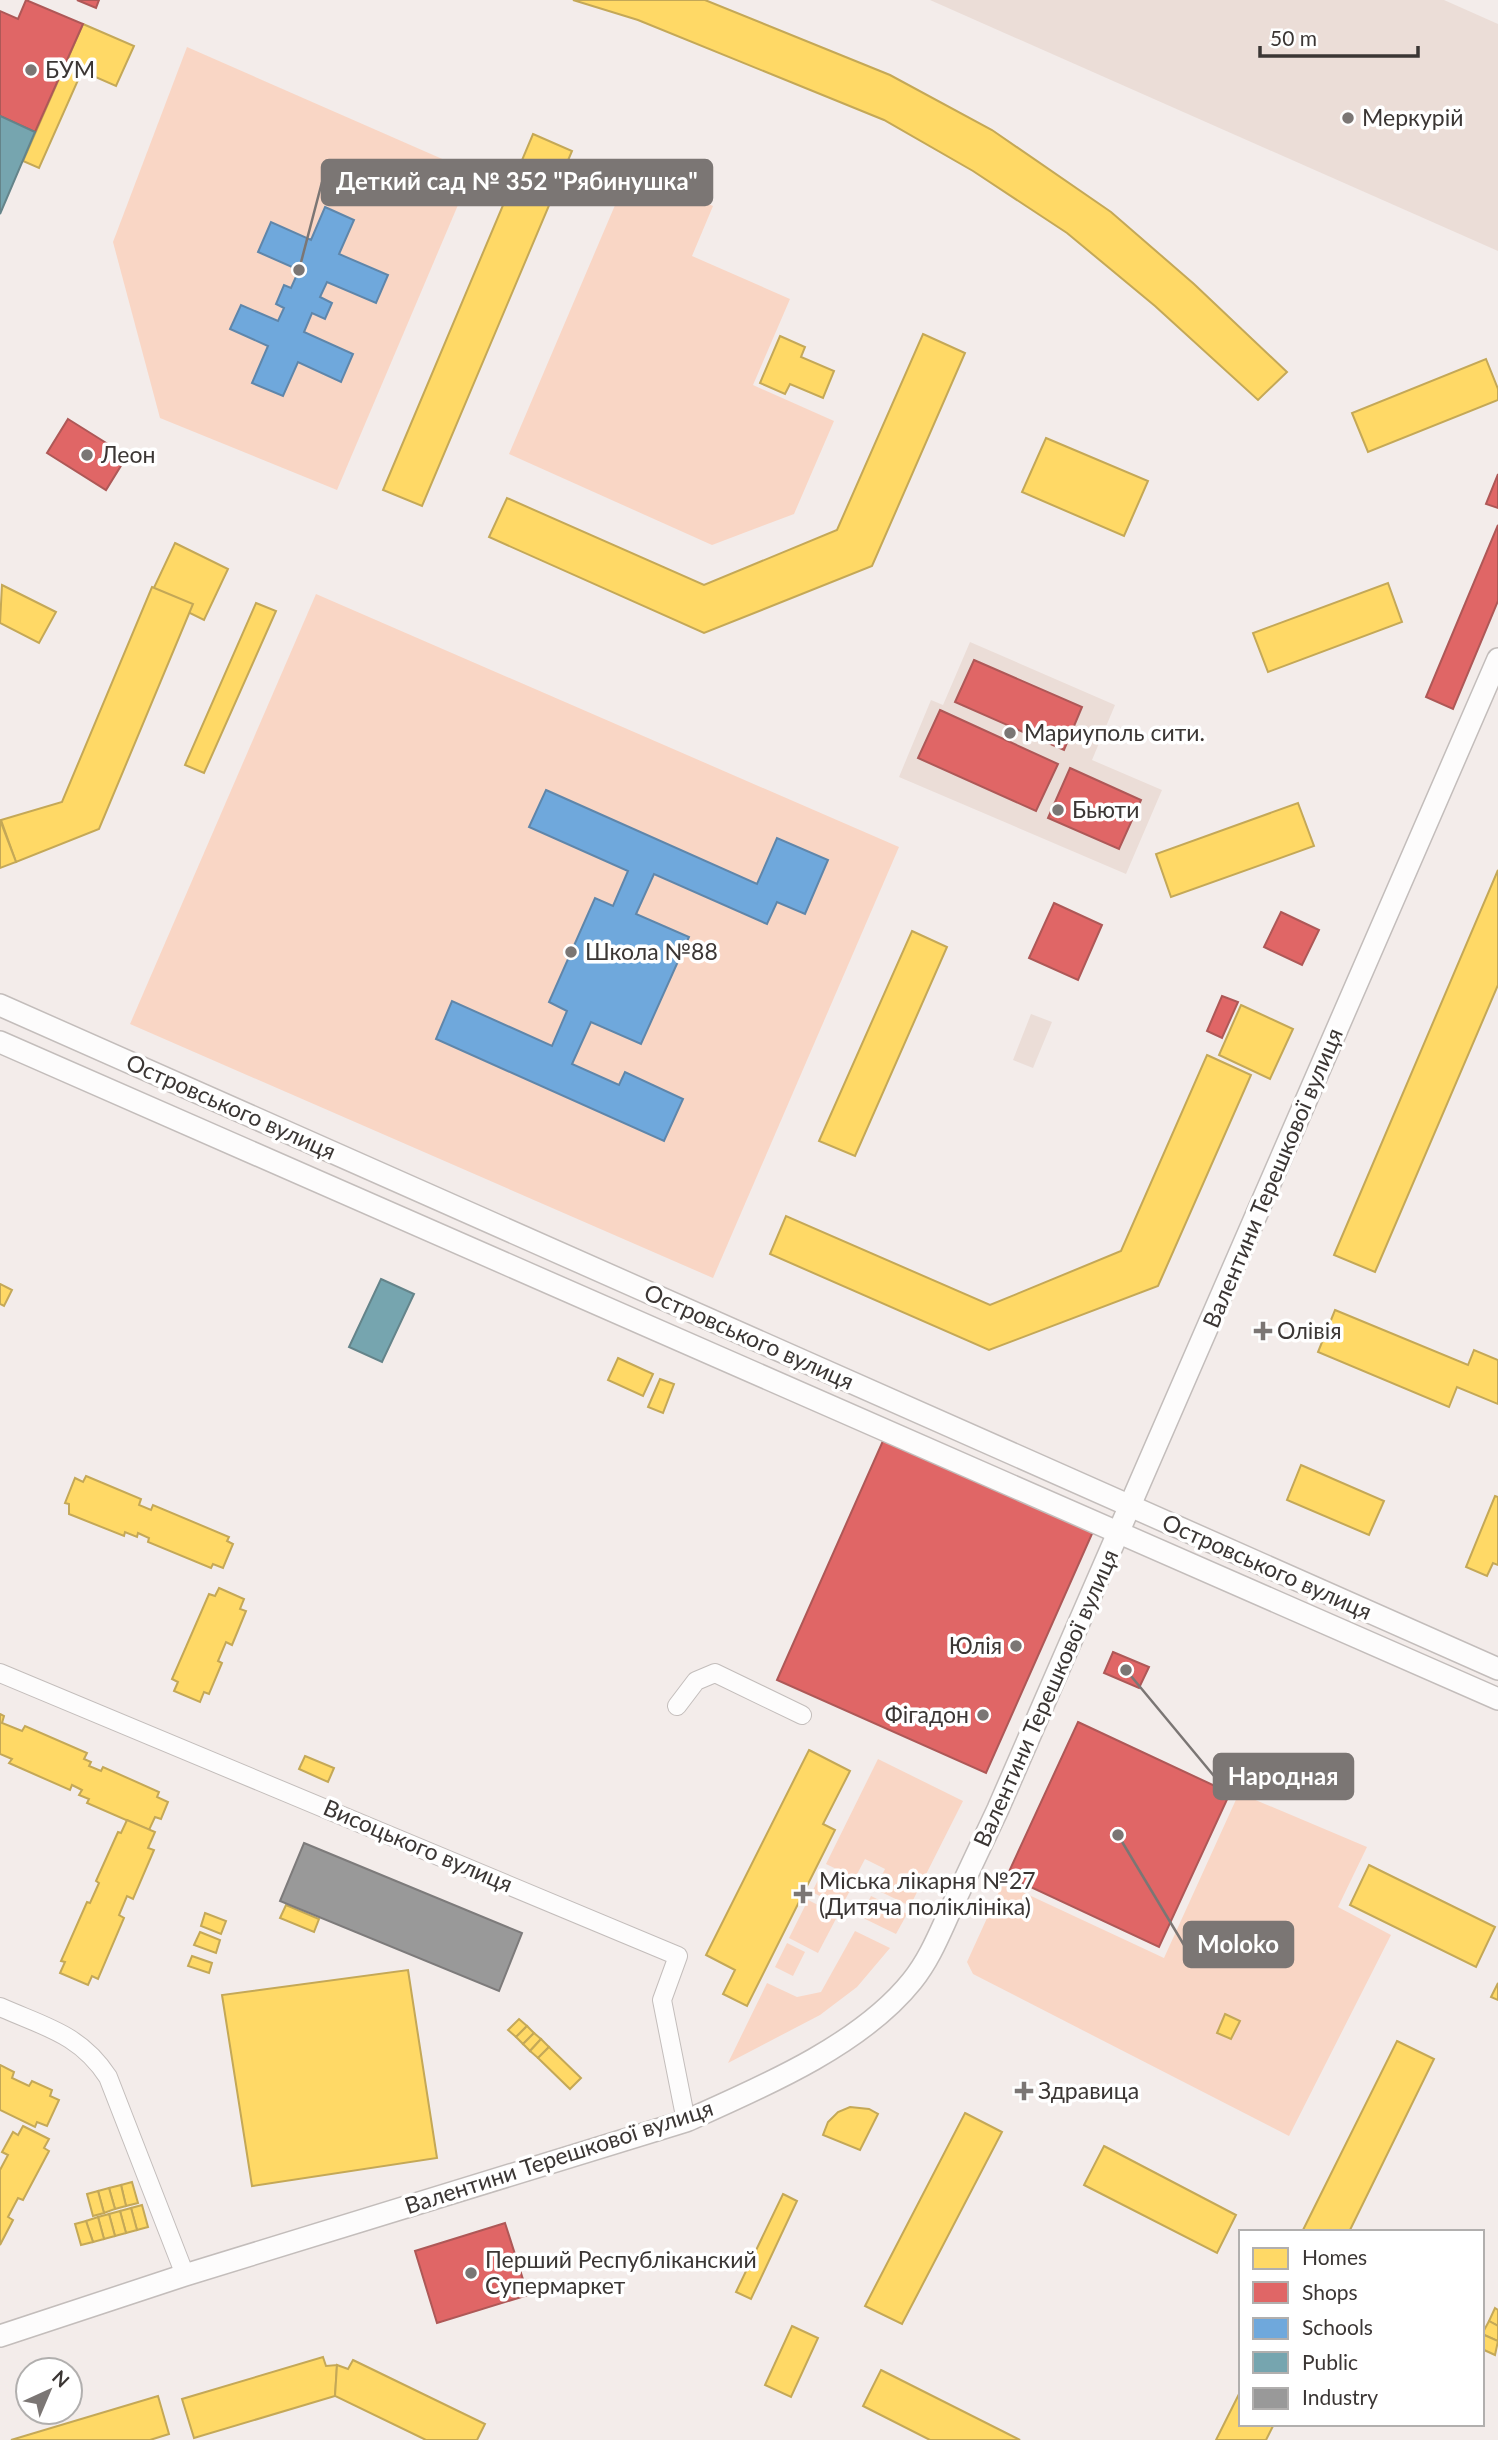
<svg xmlns="http://www.w3.org/2000/svg" width="1498" height="2440" viewBox="0 0 1498 2440" font-family="Lato,sans-serif">
  <rect width="100%" height="100%" fill="#f3ecea"/>
  <!-- built -->
  <g fill="#ebddd7">
    <path d="M930 0H1444L1498 24V251Z"/>
    <path d="M970 642 1115 705 1092 760 1162 790 1126 874 899 777 931 700 943 705Z"/>
    <path d="M1031 1014 1052 1022 1033 1068 1013 1060Z"/>
  </g>
  <!-- green -->
  <g fill="#f9d6c5">
    <path d="M187 47 472 172 337 490 160 418 113 242Z"/>
    <path d="M630 170 713 206 692 256 790 299 753 385 834 421 794 514 712 545 509 454Z"/>
    <path d="M316 594 899 847 713 1278 130 1024Z"/>
    <path d="M878 1759 963 1801 910 1906 875 1889 885 1869 865 1859 855 1878 826 1864Z"/>
    <path d="M1239 1793 1367 1847 1338 1907 1391 1935 1289 2136 973 1974 967 1962 1003 1883 1164 1958Z"/>
    <path d="M822 1872 852 1887 841 1907 812 1892Z"/>
    <path d="M871 1896 907 1914 896 1934 861 1917Z"/>
    <path d="M808 1900 838 1915 818 1953 789 1938Z"/>
    <path d="M855 1931 890 1948 857 1987 820 2015 728 2063 767 1983 797 1997 821 1992Z"/>
    <path d="M787 1943 805 1952 793 1976 775 1967Z"/>
  </g>
  <!-- homes -->
  <g fill="#ffd966" stroke="#c4a857" stroke-width="2">
    <path d="M573 0H705L890 75 992 130 1111 212 1194 284 1287 372 1258 400 1155 306 1067 233 973 171 884 120 638 20Z"/>
    <path d="M83 24 134 46 116 86 82 71 39 168 23 161Z"/>
    <path d="M533 134 572 151 422 506 383 490Z"/>
    <path d="M923 334 965 353 872 566 704 633 489 537 507 498 704 585 837 530Z"/>
    <path d="M780 336 805 347 801 357 834 371 823 398 790 384 785 394 760 383Z"/>
    <path d="M1486 359 1498 389V400L1368 452 1352 413Z"/>
    <path d="M1046 438 1148 481 1124 536 1022 492Z"/>
    <path d="M175 543 228 569 204 620 151 594Z"/>
    <path d="M1388 583 1402 622 1268 672 1253 633Z"/>
    <path d="M2 585 56 612 39 643 0 623Z"/>
    <path d="M152 587 193 604 99 829 16 862 1 820 62 802Z"/>
    <path d="M256 603 276 611 204 773 185 765Z"/>
    <path d="M1298 803 1314 846 1171 897 1156 854Z"/>
    <path d="M0 820 16 862 0 868Z"/>
    <path d="M1498 870V985L1375 1272 1334 1255Z"/>
    <path d="M912 931 947 947 855 1156 819 1141Z"/>
    <path d="M1241 1005 1293 1029 1270 1079 1219 1055Z"/>
    <path d="M1207 1055 1251 1075 1158 1286 989 1350 770 1254 786 1216 990 1305 1121 1251Z"/>
    <path d="M0 1284 12 1290 4 1306 0 1304Z"/>
    <path d="M1335 1310 1468 1365 1474 1350 1498 1360V1404L1457 1387 1449 1407 1318 1352Z"/>
    <path d="M618 1358 653 1374 643 1396 608 1380Z"/>
    <path d="M660 1379 674 1384 663 1413 648 1407Z"/>
    <path d="M1301 1465 1384 1501 1369 1535 1287 1500Z"/>
    <path d="M86 1476 141 1499 139 1505 151 1510 153 1505 229 1537 227 1541 233 1544 223 1568 213 1564 211 1568 148 1542 149 1538 138 1533 137 1537 125 1532 124 1536 69 1514V1504L65 1503 75 1478 83 1482Z"/>
    <path d="M1495 1496 1498 1497V1565L1493 1563 1487 1576 1466 1567Z"/>
    <path d="M219 1588 244 1599 240 1609 246 1611 232 1645 226 1642 218 1661 222 1663 209 1694 204 1692 200 1702 174 1691 178 1682 172 1679 209 1594 215 1596Z"/>
    <path d="M0 1714 4 1716 2 1723 22 1731 25 1726 87 1753 84 1759 91 1762 89 1766 101 1771 103 1767 159 1792 157 1797 168 1802 161 1819 155 1817 149 1830 87 1803 89 1799 79 1795 82 1790 72 1785 70 1790 9 1763 12 1759 0 1754Z"/>
    <path d="M809 1750 850 1771 823 1824 835 1830 747 2006 723 1994 735 1970 706 1955Z"/>
    <path d="M305 1756 334 1768 328 1782 299 1769Z"/>
    <path d="M127 1820 155 1832 148 1848 154 1850 133 1899 127 1896 119 1915 124 1918 98 1979 92 1976 88 1985 60 1973 65 1962 61 1961 87 1902 90 1903 99 1883 96 1881 118 1832 121 1833Z"/>
    <path d="M1369 1865 1495 1927 1476 1967 1350 1905Z"/>
    <path d="M286 1905 319 1919 314 1932 280 1918Z"/>
    <path d="M205 1913 226 1921 221 1934 201 1926Z"/>
    <path d="M200 1932 220 1940 216 1953 194 1945Z"/>
    <path d="M192 1956 212 1963 209 1973 188 1966Z"/>
    <path d="M408 1970 437 2158 252 2186 222 1995Z"/>
    <path d="M1498 1983V2000L1491 1997Z"/>
    <path d="M1225 2014 1240 2021 1231 2039 1217 2033Z"/>
    <path d="M519 2019 527 2026 516 2037 508 2030Z"/>
    <path d="M527 2026 534 2033 523 2044 516 2037Z"/>
    <path d="M534 2033 541 2039 530 2051 523 2044Z"/>
    <path d="M541 2039 549 2047 538 2058 530 2051Z"/>
    <path d="M1397 2041 1434 2059 1349 2232H1302Z"/>
    <path d="M549 2047 581 2078 570 2089 538 2058Z"/>
    <path d="M0 2065 14 2072 12 2078 29 2086 32 2081 52 2090 50 2096 59 2100 47 2126 37 2122 35 2127 0 2110Z"/>
    <path d="M850 2107 869 2109 878 2114 860 2150 823 2135 828 2122 838 2112Z"/>
    <path d="M965 2113 1002 2132 902 2324 865 2306Z"/>
    <path d="M23 2126 49 2139 44 2148 49 2151 23 2200 18 2198 8 2217 13 2220 0 2245V2170L8 2155 2 2152 13 2132 18 2135Z"/>
    <path d="M1104 2146 1236 2215 1217 2253 1084 2185Z"/>
    <path d="M132 2182 138 2203 126 2206 121 2185Z"/>
    <path d="M121 2185 126 2206 115 2209 109 2188Z"/>
    <path d="M109 2188 115 2209 104 2213 98 2191Z"/>
    <path d="M98 2191 104 2213 93 2216 87 2194Z"/>
    <path d="M783 2194 797 2201 751 2299 736 2292Z"/>
    <path d="M142 2205 148 2227 137 2230 131 2208Z"/>
    <path d="M131 2208 137 2230 126 2233 120 2211Z"/>
    <path d="M120 2211 126 2233 115 2236 109 2214Z"/>
    <path d="M109 2214 115 2236 104 2239 98 2217Z"/>
    <path d="M98 2217 104 2239 93 2242 86 2221Z"/>
    <path d="M86 2221 93 2242 81 2245 75 2224Z"/>
    <path d="M1495 2308 1498 2310V2326L1489 2321Z"/>
    <path d="M1489 2321 1498 2326V2341L1482 2334Z"/>
    <path d="M792 2326 818 2338 791 2397 765 2385Z"/>
    <path d="M1482 2334 1498 2341 1495 2355 1482 2349Z"/>
    <path d="M323 2357 326 2366 337 2365 335 2396 194 2438 182 2399Z"/>
    <path d="M353 2360 485 2424 477 2440H426L335 2396 337 2365 348 2369Z"/>
    <path d="M881 2370 1020 2440H930L863 2406Z"/>
    <path d="M1241 2390V2424H1274L1266 2440H1216Z"/>
    <path d="M158 2396 169 2434 150 2440H11Z"/>
  </g>
  <!-- shops -->
  <g fill="#e06666" stroke="#ae5857" stroke-width="2">
    <path d="M26 0 83 24 35 132 0 116V11L18 19Z"/>
    <path d="M77 0H99L96 8Z"/>
    <path d="M68 419 127 456 106 490 47 453Z"/>
    <path d="M1498 474V508L1486 504Z"/>
    <path d="M1498 525V601L1453 709 1426 697Z"/>
    <path d="M974 660 1082 707 1064 750 955 702Z"/>
    <path d="M940 710 1058 764 1036 811 918 758Z"/>
    <path d="M1070 768 1141 800 1119 849 1048 818Z"/>
    <path d="M1054 903 1102 925 1078 980 1029 958Z"/>
    <path d="M1281 912 1319 930 1302 965 1264 947Z"/>
    <path d="M1222 996 1238 1002 1222 1038 1207 1031Z"/>
    <path d="M886 1434 1095 1527 986 1773 777 1680Z"/>
    <path d="M1113 1652 1149 1667 1139 1688 1104 1673Z"/>
    <path d="M1078 1722 1230 1793 1159 1947 1007 1876Z"/>
    <path d="M505 2223 528 2295 437 2323 415 2251Z"/>
  </g>
  <!-- schools -->
  <g fill="#6fa8dc" stroke="#5f86aa" stroke-width="2">
    <path d="M325 207 354 220 339 254 388 275 376 303 327 282 320 297 332 303 325 319 312 313 304 332 353 354 341 382 298 362 283 396 252 383 268 346 230 329 241 305 278 321 284 308 276 304 284 285 291 288 299 270 258 252 271 222 311 240Z"/>
    <path d="M546 790 757 884 777 838 828 860 805 914 777 902 767 924 654 874 636 914 689 937 641 1044 591 1022 572 1064 619 1085 625 1072 683 1099 664 1141 436 1039 452 1001 552 1046 567 1011 549 1002 595 898 613 906 628 871 529 827Z"/>
  </g>
  <!-- public -->
  <g fill="#76a5af" stroke="#64848a" stroke-width="2">
    <path d="M0 116 35 132 0 214Z"/>
    <path d="M381 1279 414 1294 382 1362 349 1347Z"/>
  </g>
  <!-- industry -->
  <path fill="#999" stroke="#7d7b7b" stroke-width="2" d="M304 1843 522 1933 499 1991 280 1901Z"/>
  <g fill="none" stroke-linecap="round" stroke-linejoin="round">
    <defs>
      <g id="minor">
        <path d="M0 1673 678 1956 662 2000 686 2121"/>
        <path d="M677 1706 696 1681 715 1673 802 1715"/>
        <path d="M0 2007C45 2027 80 2034 108 2077L185 2275"/>
      </g>
      <g id="tertiary">
        <path d="M0 1005 1498 1669"/>
        <path d="M0 1042 1498 1699"/>
        <path d="M0 2336 185 2275 686 2121C760 2088 860 2046 912 1981 929 1960 939 1935 950 1911 966 1877 982 1843 998 1809L1498 659"/>
      </g>
    </defs>
    <!-- minor casing -->
    <use href="#minor" stroke="#c3bdbb" stroke-width="20"/>
    <!-- tertiary casing -->
    <use href="#tertiary" stroke="#c3bdbb" stroke-width="24"/>
    <!-- minor -->
    <use href="#minor" stroke="#fdfcfc" stroke-width="18"/>
    <!-- tertiary -->
    <use href="#tertiary" stroke="#fdfcfc" stroke-width="21"/>
  </g>
  <!-- markers -->
  <g fill="#7b7674" stroke="#fff" stroke-width="2.5">
    <circle cx="31" cy="70" r="7"/>
    <circle cx="1348" cy="118" r="7"/>
    <circle cx="87" cy="455" r="7"/>
    <circle cx="1010" cy="733" r="7"/>
    <circle cx="1058" cy="810" r="7"/>
    <circle cx="571" cy="952" r="7"/>
    <path d="M1259.5 1320.5h7v7h7v7h-7v7h-7v-7h-7v-7h7z"/>
    <circle cx="1016" cy="1646" r="7"/>
    <circle cx="983" cy="1715" r="7"/>
    <path d="M799.5 1883.5h7v7h7v7h-7v7h-7v-7h-7v-7h7z"/>
    <path d="M1020.5 2080.5h7v7h7v7h-7v7h-7v-7h-7v-7h7z"/>
    <circle cx="471" cy="2273" r="7"/>
  </g>
  <g text-anchor="middle" stroke-width="7" stroke-linejoin="round" paint-order="stroke">
    <!-- poi labels -->
    <g font-size="23" fill="#3b3634" stroke="#fff" text-anchor="start">
      <text x="45" y="78">БУМ</text>
      <text x="1362" y="126">Меркурій</text>
      <text x="101" y="463">Леон</text>
      <text x="1024" y="741">Мариуполь сити.</text>
      <text x="1072" y="818">Бьюти</text>
      <text x="585" y="960">Школа №88</text>
      <text x="1277" y="1339">Олівія</text>
      <text x="1002" y="1654" text-anchor="end">Юлія</text>
      <text x="969" y="1723" text-anchor="end">Фігадон</text>
      <text x="819" y="1889">Міська лікарня №27<tspan x="819" dy="26">(Дитяча поліклініка)</tspan></text>
      <text x="1038" y="2099">Здравица</text>
      <text x="485" y="2268">Перший Республiканский<tspan x="485" dy="26">Супермаркет</tspan></text>
    </g>
    <!-- street labels -->
    <g font-size="23" fill="#3b3634" stroke="#fff">
      <text transform="translate(231 1107) rotate(24)" y="8">Островського вулиця</text>
      <text transform="translate(1273 1178) rotate(-67)" y="8">Валентини Терешкової вулиця</text>
      <text transform="translate(749 1337) rotate(24)" y="8">Островського вулиця</text>
      <text transform="translate(1267 1567) rotate(24)" y="8">Островського вулиця</text>
      <text transform="translate(1046 1698) rotate(-66)" y="8">Валентини Терешкової вулиця</text>
      <text transform="translate(418 1846) rotate(23)" y="8">Висоцького вулиця</text>
      <text transform="translate(559 2157) rotate(-18)" y="8">Валентини Терешкової вулиця</text>
    </g>
  </g>
  <!-- callouts -->
  <path fill="none" stroke="#7b7674" stroke-width="2.5" d="M299 270L322 182M1126 1670L1214 1776M1118 1835L1184 1945"/>
  <g fill="#7b7674" stroke="#fff" stroke-width="2.5">
    <circle cx="299" cy="270" r="7"/>
    <circle cx="1126" cy="1670" r="7"/>
    <circle cx="1118" cy="1835" r="7"/>
  </g>
  <g fill="#7b7674" stroke="#7b7674" stroke-width="2.5">
    <rect x="322" y="160" width="390" height="45" rx="7"/>
    <rect x="1214" y="1754" width="139" height="45" rx="7"/>
    <rect x="1184" y="1922" width="109" height="45" rx="7"/>
  </g>
  <g font-size="24" text-anchor="middle" font-weight="bold" fill="#fff">
    <text x="517" y="190">Деткий сад № 352 "Рябинушка"</text>
    <text x="1283" y="1785">Народная</text>
    <text x="1238" y="1953">Moloko</text>
  </g>
  <!-- legend -->
  <rect x="1239" y="2230" width="245" height="196" fill="#ffffff" stroke="#b1afae" stroke-width="2"/>
  <rect x="1253" y="2248" width="35" height="21" fill="#ffd966" stroke="#b1afae" stroke-width="2"/>
  <text x="1302" y="2265" font-size="21" fill="#3b3634">Homes</text>
  <rect x="1253" y="2282" width="35" height="21" fill="#e06666" stroke="#b1afae" stroke-width="2"/>
  <text x="1302" y="2300" font-size="21" fill="#3b3634">Shops</text>
  <rect x="1253" y="2318" width="35" height="21" fill="#6fa8dc" stroke="#b1afae" stroke-width="2"/>
  <text x="1302" y="2335" font-size="21" fill="#3b3634">Schools</text>
  <rect x="1253" y="2352" width="35" height="21" fill="#76a5af" stroke="#b1afae" stroke-width="2"/>
  <text x="1302" y="2370" font-size="21" fill="#3b3634">Public</text>
  <rect x="1253" y="2388" width="35" height="21" fill="#999999" stroke="#b1afae" stroke-width="2"/>
  <text x="1302" y="2405" font-size="21" fill="#3b3634">Industry</text>
  <!-- north arrow -->
  <g transform="translate(49 2391) rotate(44)"><circle r="33" fill="#ffffff" stroke="#b1afae" stroke-width="2"/>
  <path d="M0-5L12 26L0 18L-12 26Z" fill="#7b7674"/>
  <text y="-10" font-size="19" font-weight="bold" text-anchor="middle" fill="#3b3634">N</text>
  </g>
  <!-- scale -->
  <path d="M1260 46v10h158v-10" fill="none" stroke="#3b3634" stroke-width="3.5"/>
  <text x="1270" y="46" font-size="21" fill="#3b3634" stroke="#ffffff" stroke-width="5" paint-order="stroke">50 m</text>
</svg>
